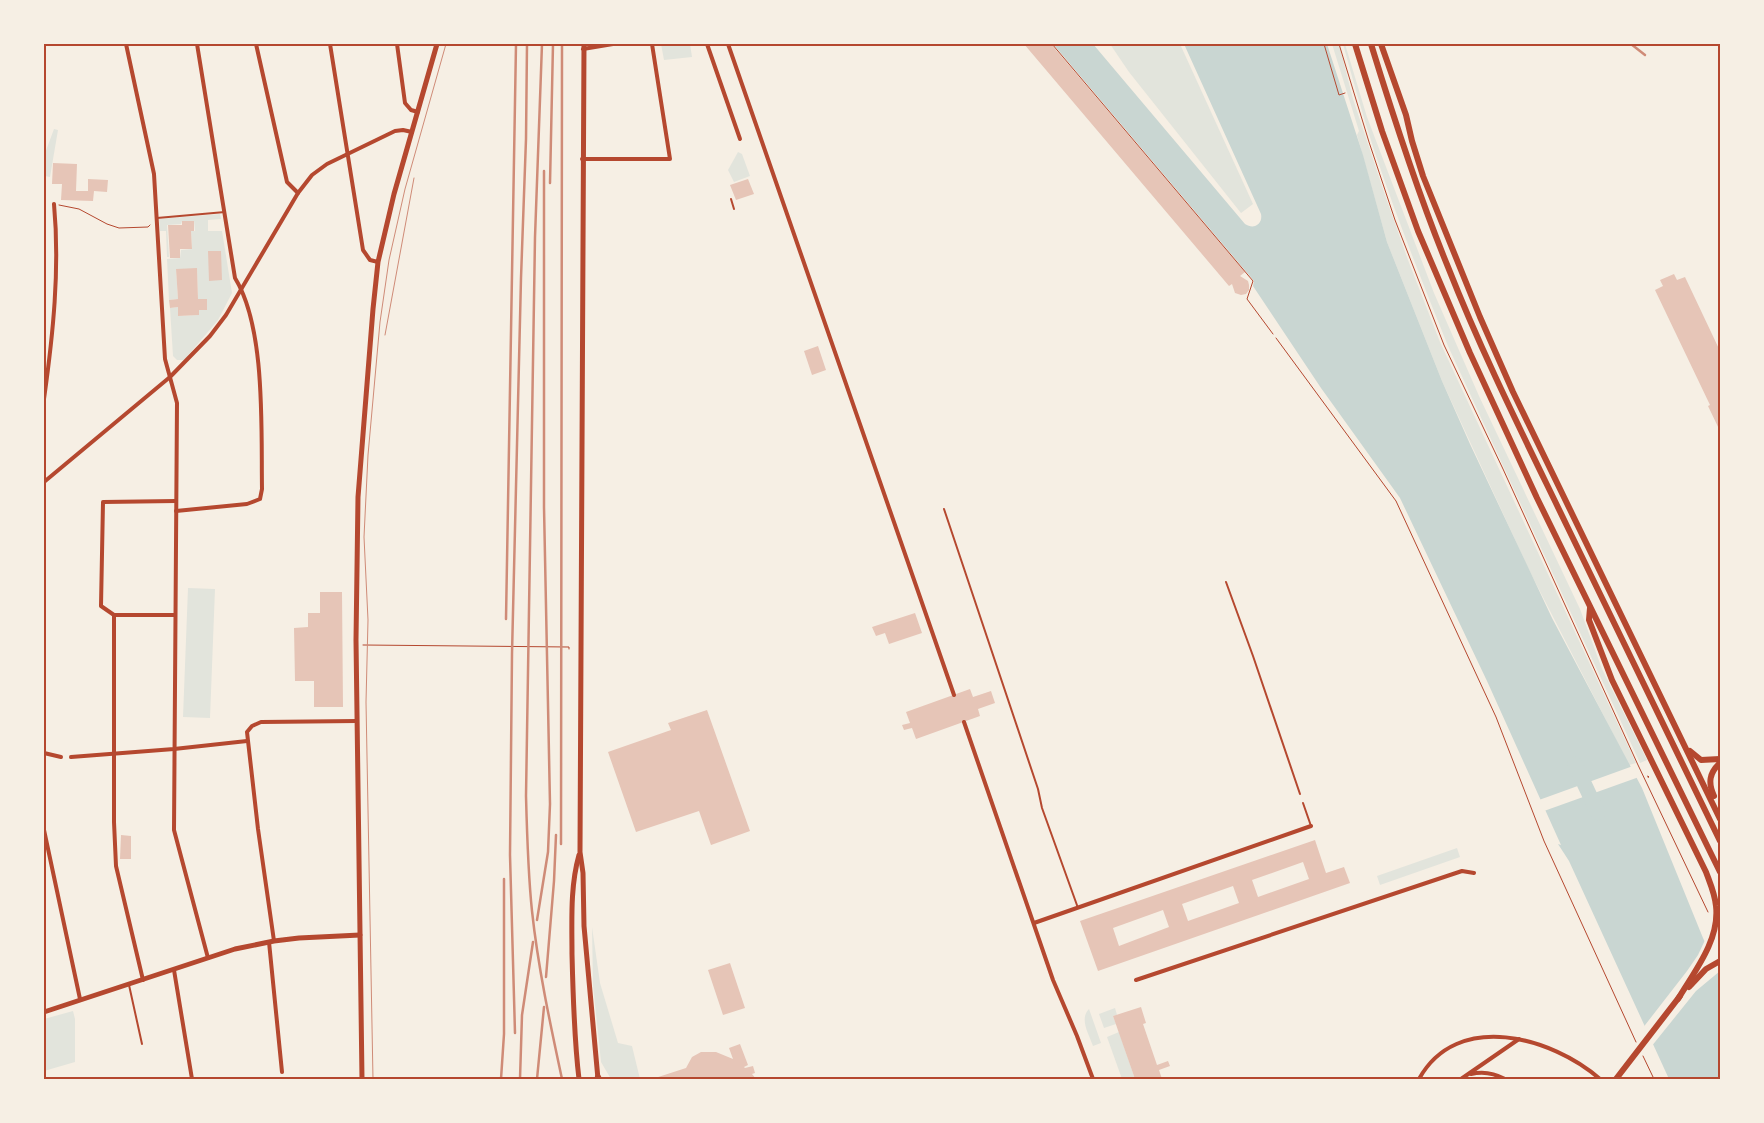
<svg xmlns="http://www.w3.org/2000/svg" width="1764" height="1123" viewBox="0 0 1764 1123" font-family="'Sofia Sans Condensed',sans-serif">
  <rect width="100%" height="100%" fill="#f6efe4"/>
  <!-- green -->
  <g fill="#e2e4dc">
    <path d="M661 44H690L692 57 664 60Z"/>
    <path d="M1110 44H1180L1253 204 1241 213 1129 72Z"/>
    <path d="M1332 44H1339L1353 99 1385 195 1408 260 1440 342 1636 763 1629 765 1529 570 1442 381 1387 242 1357 135 1359 131Z"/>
    <path d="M1343 44H1345L1367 117 1434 293 1479 396 1580 609 1602 669 1647 760 1640 763 1448 346C1422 282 1397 218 1375 153 1363 117 1353 80 1343 44Z"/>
    <path d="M54 129 58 130 50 177 45 176 44 178V156Z"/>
    <path d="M738 152 742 154 750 176 734 182 728 170Z"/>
    <path d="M220 214 221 219 208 220V231H222L232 293 218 320 184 360H177L173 356 170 308 178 307V316L199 315V310L207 309V299H198L197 269H176L178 299 169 300 167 259 180 258 181 250 192 249 191 231H195L194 221H182L181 224 167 225 169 257H167L166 231H160L159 219Z"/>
    <path d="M188 588 215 589 210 718 183 717Z"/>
    <path d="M1457 848 1460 857 1380 885 1377 876Z"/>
    <path d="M592 927 600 983 618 1043 632 1046 640 1079H611L601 1062 593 985Z"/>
    <path d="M1115 1008 1117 1015 1113 1016 1116 1024 1104 1028 1099 1014Z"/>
    <path d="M1089 1009 1101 1043 1093 1046C1089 1034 1079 1019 1089 1009Z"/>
    <path d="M73 1011 75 1019V1062L44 1071V1019Z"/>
    <path d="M1119 1032 1135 1079H1122L1107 1037Z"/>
  </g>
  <!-- water -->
  <path fill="#c9d6d2" d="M1053 44H1093L1245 224C1254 230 1263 224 1261 214L1184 44H1327L1363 155 1387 242 1442 381 1470 444 1552 618 1642 788 1703 938 1720 975V1079H1669L1569 861 1558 844 1561 845 1487 681 1400 498 1321 388 1253 286 1254 281Z"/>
  <!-- pier -->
  <g fill="#f6efe4">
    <path d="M1633 766 1639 777 1544 811 1539 800Z"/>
    <path d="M1706 938 1720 971 1696 991 1651 1047 1642 1029 1687 971 1698 955Z"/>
  </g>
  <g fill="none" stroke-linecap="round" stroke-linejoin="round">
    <!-- river -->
    <path stroke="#c9d6d2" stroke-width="15" d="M1575 764 1598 813"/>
  </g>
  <!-- building -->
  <g fill="#e6c5b7" fill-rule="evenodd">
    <path d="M1024 44H1051L1245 272 1240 276 1248 281 1249 285V290L1246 294 1241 295 1235 293 1232 284 1229 286Z"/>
    <path d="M53 163 77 164 76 191H88V179L108 180 107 192 94 191 93 201 61 200 62 184H52Z"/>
    <path d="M748 179 754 194 736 200 730 185Z"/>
    <path d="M182 221H194V231H191L192 249H180V258H170L168 225H182Z"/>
    <path d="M208 251H221L222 280 209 281Z"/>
    <path d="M197 268 198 299H207V310H199V315L178 316V307L170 308 169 300 178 299 176 269Z"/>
    <path d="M1674 274 1677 280 1685 277 1720 351V431L1708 406 1710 405 1655 290 1663 286 1660 280Z"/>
    <path d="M818 346 826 370 812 375 804 351Z"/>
    <path d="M320 592H342L343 707H314V681H295L294 628 308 627V613H320Z"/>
    <path d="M915 613 922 633 889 644 885 633 876 636 872 627Z"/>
    <path d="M970 689 973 697 991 691 995 703 978 709 980 716 916 739 912 728 904 730 902 725 910 723 906 712Z"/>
    <path d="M707 710 750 831 711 845 699 811 636 832 608 752 671 730 668 723Z"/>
    <path d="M121 835 131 836V859H120Z"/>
    <path d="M1315 840 1326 873 1344 867 1350 883 1098 971 1080 921ZM1303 862 1309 879 1258 897 1252 880ZM1233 886 1239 903 1188 921 1182 904ZM1163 910 1169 927 1119 946 1113 928Z"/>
    <path d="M730 963 745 1008 723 1015 708 970Z"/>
    <path d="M1141 1007 1146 1023 1143 1024 1157 1065 1168 1061 1170 1066 1159 1070 1162 1079H1135L1113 1016Z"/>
    <path d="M740 1044 748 1065 744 1067 745 1068 753 1066 755 1073 752 1074 756 1079H652L686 1068 692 1057 701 1052H716L733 1059 729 1048Z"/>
  </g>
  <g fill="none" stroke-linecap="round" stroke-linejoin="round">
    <!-- path -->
    <g stroke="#b5482f" stroke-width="1">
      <path d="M1052 44 1253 281 1247 299 1273 334"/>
      <path d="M1324 44 1339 95 1345 93"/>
      <path d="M1339 44 1369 142 1395 220 1444 345 1503 469 1638 765 1708 912"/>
      <path d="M59 205 79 209 107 224 119 228 148 227 150 225"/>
      <path d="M1276 338 1396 501 1496 717 1544 841 1636 1042"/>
      <path d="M363 645 569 647V649"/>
      <path d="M1648 777H1649L1648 776V777H1649L1648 776"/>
      <path d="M1643 1056 1654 1079"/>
    </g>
    <!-- service -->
    <g stroke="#b5482f" stroke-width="2">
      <path d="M731 199 734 209"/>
      <path d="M157 218 225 212"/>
      <path d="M944 509 1038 789 1042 808 1078 908"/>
      <path d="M1226 582 1253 656 1300 794"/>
      <path d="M1303 803 1311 826"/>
      <path d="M129 985 142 1044"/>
    </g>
    <!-- minor -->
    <g stroke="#b5482f" stroke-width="4">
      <path d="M126 44 154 174 165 359 177 403 174 830 208 958"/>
      <path d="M256 44 287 182 298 193"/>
      <path d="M330 44 363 250 370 260 378 262"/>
      <path d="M397 44 405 103 411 110 418 112"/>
      <path d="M707 44 740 139"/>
      <path d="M728 44 954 695"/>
      <path d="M583 49 613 44"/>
      <path d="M582 159H670L652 44"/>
      <path d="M44 399C53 335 60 269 54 204"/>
      <path d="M44 482 170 377 210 336 226 315 298 193 312 175 327 164 395 131 403 130 412 132"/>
      <path d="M176 511 247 504 260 499 262 489C261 430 266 328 235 278L197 44"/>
      <path d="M114 615H175"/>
      <path d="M964 722 1053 980 1077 1036 1093 1079"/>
      <path d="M44 753 61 757"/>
      <path d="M71 757 174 749 247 741"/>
      <path d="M44 830 80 999"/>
      <path d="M1034 923 1311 826"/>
      <path d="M274 941 258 829 247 732 252 726 261 722 357 721"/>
      <path d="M269 942 282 1072"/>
      <path d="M174 970 192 1079"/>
      <path d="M143 980 116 866 114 822V615L101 606 103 502 176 501"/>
      <path d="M1136 980 1462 871 1474 873"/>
      <path d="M1471 1074C1483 1071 1494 1073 1505 1079"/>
      <path d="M1419 1079C1457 1010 1552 1037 1600 1079"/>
      <path d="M1461 1079 1519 1039"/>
    </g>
    <!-- secondary -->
    <g stroke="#b5482f" stroke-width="5">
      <path d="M584 44 580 852 583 873 584 926 598 1079"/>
      <path d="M579 855C570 887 572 921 572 954 573 995 574 1038 579 1079"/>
      <path d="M44 1012 235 949 274 941 299 938 360 935"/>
      <path d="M362 1079 356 640 358 497 373 309 378 262 394 194 437 44"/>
    </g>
    <!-- trunk -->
    <g stroke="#b5482f" stroke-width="6">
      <path d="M1355 44 1382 131 1418 231 1470 353 1537 498 1720 872"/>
      <path d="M1371 44C1394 119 1418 194 1448 267 1483 356 1526 441 1567 526 1618 631 1669 736 1720 841"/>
      <path d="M1381 44 1406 115 1412 141 1423 176 1480 317 1513 392 1720 819"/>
      <path d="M1590 608 1589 620 1612 680 1706 872C1710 883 1715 894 1716 906 1720 940 1694 972 1678 999"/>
      <path d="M1690 751 1701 760 1720 759"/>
      <path d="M1714 796C1708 783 1709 773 1720 763"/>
      <path d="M1689 987 1706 969 1720 961"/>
      <path d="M598 1077 599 1079"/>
      <path d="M1616 1079 1680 996"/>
    </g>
    <!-- tram -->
    <g stroke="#cf8b77" stroke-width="1">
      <path d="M385 335 414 178"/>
      <path d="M373 1079 366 702 368 620 364 537 368 455 380 322 389 260 405 189 446 44"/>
    </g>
    <!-- rail -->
    <g stroke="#cf8b77" stroke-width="2.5">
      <path d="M542 44 535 237 526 796C527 835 528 873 532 911 538 967 550 1023 562 1079"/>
      <path d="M1631 44 1645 55"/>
      <path d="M550 183 553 44"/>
      <path d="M506 619 516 44"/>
      <path d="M561 844 562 44"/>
      <path d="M537 920 548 852 550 804 544 507V171"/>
      <path d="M546 977 554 881 556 835"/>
      <path d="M515 1033 510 855 512 654 521 278 526 139 527 44"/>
      <path d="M501 1079 504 1034V879"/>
      <path d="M520 1079 522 1015 533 942"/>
      <path d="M537 1079 544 1007"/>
    </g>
  </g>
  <!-- border -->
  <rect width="1764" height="1123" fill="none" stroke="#f6efe4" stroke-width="90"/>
  <rect x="45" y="45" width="1674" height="1033" fill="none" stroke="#b5482f" stroke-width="2"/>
</svg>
